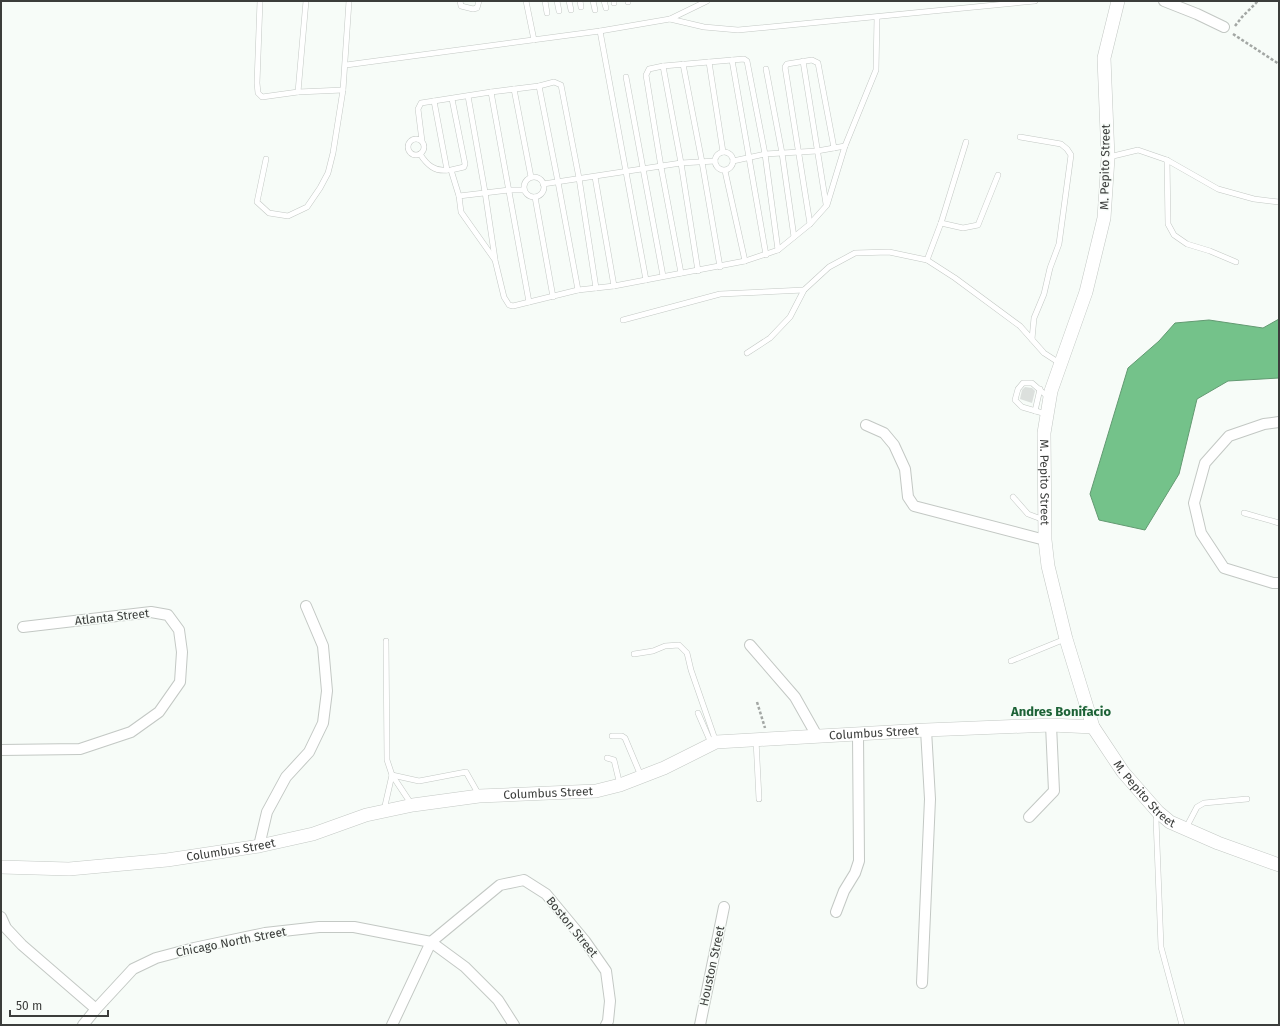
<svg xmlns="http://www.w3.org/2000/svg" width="1280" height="1026" viewBox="0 0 1280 1026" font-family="'Fira Sans',sans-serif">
  <rect width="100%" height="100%" fill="#f7fcf8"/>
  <!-- water -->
  <path fill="#74c28a" stroke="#639a72" d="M1279 319V378L1228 381 1197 399 1179 474 1145 530 1099 520 1090 494 1128 368 1159 341 1175 323 1209 320 1263 328Z"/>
  <!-- building -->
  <path fill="#dce0dd" d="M1025 387 1032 388 1035 391 1032 403 1020 399 1022 390Z"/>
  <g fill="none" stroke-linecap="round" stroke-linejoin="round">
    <defs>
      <g id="service">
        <path d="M260 1 257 83 258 93 262 97 298 92 343 90"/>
        <path d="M460 1 461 6 473 9 477 8 479 1"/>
        <path d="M526 1 534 40"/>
        <path d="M545 1 547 13"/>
        <path d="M557 1 559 11"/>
        <path d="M569 1 571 10"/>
        <path d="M580 1 581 7"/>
        <path d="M593 1 595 10"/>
        <path d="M604 1 606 8"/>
        <path d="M614 1V3"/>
        <path d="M628 1V2"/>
        <path d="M707 1 670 19 704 27 738 30 1035 1"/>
        <path d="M600 31 646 280"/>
        <path d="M732 60 766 255"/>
        <path d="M803 61 826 204"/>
        <path d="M709 62 723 152"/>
        <path d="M683 64 702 162 720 267"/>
        <path d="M346 65 600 31 670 19"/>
        <path d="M663 66 681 163 698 271"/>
        <path d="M766 69 782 153 794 237"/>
        <path d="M626 77 663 276"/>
        <path d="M539 86 558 182 578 290"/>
        <path d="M514 89 531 177"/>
        <path d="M298 92 306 1"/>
        <path d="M491 92 529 302"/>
        <path d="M468 96 485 192 495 259"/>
        <path d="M452 99 465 164 464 167 451 170 459 196 461 212 495 260 504 297 509 305 513 306 578 290 614 286 745 261 778 250 810 224 827 205 845 146 876 70 877 17"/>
        <path d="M434 101 447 170"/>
        <path d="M1020 137 1061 144 1067 149 1071 155 1059 244 1050 268 1044 294 1034 318 1032 339"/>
        <circle cx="416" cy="147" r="8"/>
        <path d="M422 141 418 109 421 103 491 92 539 86 554 82 561 85 579 178 596 288"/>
        <circle cx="724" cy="161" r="9"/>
        <path d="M420 154C427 165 435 172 448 170"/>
        <path d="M1109 157 1138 150 1167 160 1218 189 1254 199 1279 202"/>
        <path d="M266 159 257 202 269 213 288 216 307 207 320 188 328 173 333 153 343 90 349 1"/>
        <path d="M1167 160 1168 224 1174 235 1187 244 1210 251 1236 262"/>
        <path d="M733 161 765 154 817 151 845 146"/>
        <path d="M725 171 745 261"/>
        <circle cx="534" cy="187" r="10"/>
        <path d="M595 177 614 286"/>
        <path d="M543 184 681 163 715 161"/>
        <path d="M459 196 509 190H524"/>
        <path d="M535 197 553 297"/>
        <path d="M941 223 963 228 978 225 998 175"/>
        <path d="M810 224 785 67 787 64 812 60 818 63 834 148"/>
        <path d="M927 260 941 223 966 142"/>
        <path d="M681 273 661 167 646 75 649 69 663 66 732 60 744 59 747 61 765 154 778 250"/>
        <path d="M623 320 720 294 804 290"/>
        <path d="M747 353 770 338 790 317 804 290 829 267 855 253 889 252 927 260 955 278 1020 326 1044 353 1061 364"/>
        <path d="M1035 411 1040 389"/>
        <path d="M1046 414 1022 407 1015 400 1018 389 1023 383H1032L1049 398"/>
        <path d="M1013 497 1028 514 1044 520"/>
        <path d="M1244 513 1279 523"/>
        <path d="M386 641 387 760 392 775 412 805"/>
        <path d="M634 654 653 651 665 646 679 645 687 653 691 670 716 742"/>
        <path d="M1011 661 1065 639"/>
        <path d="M698 713 711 743"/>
        <path d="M612 736H622L625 738 641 776"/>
        <path d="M756 740 759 799"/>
        <path d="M607 758 614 760 620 785"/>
        <path d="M392 775 419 781 466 772 479 795"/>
        <path d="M384 810 392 775"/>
        <path d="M1158 813 1156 819 1161 947 1182 1025"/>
        <path d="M1186 828 1197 807 1204 803 1247 799"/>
      </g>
      <g id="minor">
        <path d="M1164 1 1197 14 1224 27"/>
        <path d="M1279 422 1264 424 1229 436 1205 463 1194 503 1201 533 1224 568 1273 583H1279"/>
        <path d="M866 425 884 433 894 445 905 469 908 497 914 506 1045 540"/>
        <path d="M750 645 795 697 817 736"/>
        <path d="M1 750 80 749 131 732 159 712 180 682 182 652 179 630 168 615 151 612 23 627"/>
        <path d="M1029 817 1054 791 1051 725"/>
        <path d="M259 846 267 812 286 777 309 752 323 723 327 691 323 646 306 606"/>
        <path d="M836 912 844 891 855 873 859 861 858 734"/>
        <path d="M1 917 6 928 22 945 96 1009"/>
        <path d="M922 983 930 799 926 730"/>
        <path d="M83 1025 96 1009 133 969 156 958 194 948 265 933 319 927H354L431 942 465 967 498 1000 514 1025"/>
        <path d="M392 1025 431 942 500 885 524 880 546 894 585 941 606 971 610 1001 608 1021 606 1025"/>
        <path d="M700 1025 724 907"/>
      </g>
      <g id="tertiary">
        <path id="s1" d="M1118 1 1104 58 1108 158 1104 218 1086 292 1051 391 1044 433 1045 540 1048 566 1066 639 1093 727 1123 772 1158 812 1170 822 1218 843 1279 865"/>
        <path id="s2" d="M1 867 69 869 167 860 259 846 313 834 366 815 413 805 479 796 596 791 620 785 664 768 716 742 926 730 1051 725 1093 727"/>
      </g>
    </defs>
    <!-- service casing -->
    <use href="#service" stroke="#c3c8c4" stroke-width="6"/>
    <!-- minor casing -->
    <use href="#minor" stroke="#c3c8c4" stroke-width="12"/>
    <!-- tertiary casing -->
    <use href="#tertiary" stroke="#c3c8c4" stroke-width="14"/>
    <!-- path -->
    <g stroke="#a3a7a4" stroke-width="2.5" stroke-dasharray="3 2" stroke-linecap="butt">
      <path d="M1235 26 1242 17 1258 1"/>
      <path d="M1233 34 1279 64"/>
      <path d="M757 702 765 728"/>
    </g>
    <!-- service -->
    <use href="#service" stroke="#fff" stroke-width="5"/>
    <!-- minor -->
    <use href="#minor" stroke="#fff" stroke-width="10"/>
    <!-- tertiary -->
    <use href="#tertiary" stroke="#fff" stroke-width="13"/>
  </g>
  <g text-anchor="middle" stroke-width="3" stroke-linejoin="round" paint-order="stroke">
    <!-- street labels -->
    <g font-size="12" fill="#3b3d3b" stroke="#f7fcf8">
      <text transform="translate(1105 167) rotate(-89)" y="4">M. Pepito Street</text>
      <text dy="4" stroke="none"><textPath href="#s1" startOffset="492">M. Pepito Street</textPath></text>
      <text transform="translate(112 617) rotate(-6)" y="4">Atlanta Street</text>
      <text dy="4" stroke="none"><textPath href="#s2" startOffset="891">Columbus Street</textPath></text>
      <text dy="4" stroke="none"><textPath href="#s1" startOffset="828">M. Pepito Street</textPath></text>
      <text dy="4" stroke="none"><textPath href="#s2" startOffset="555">Columbus Street</textPath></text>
      <text dy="4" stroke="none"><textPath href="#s2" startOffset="231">Columbus Street</textPath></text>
      <text transform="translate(572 927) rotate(51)" y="4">Boston Street</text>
      <text transform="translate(231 942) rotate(-11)" y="4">Chicago North Street</text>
      <text transform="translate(712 966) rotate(-78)" y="4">Houston Street</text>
    </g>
    <!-- neighbourhood labels -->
    <g font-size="13" font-weight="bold" fill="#1c6236" stroke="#f7fcf8">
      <text x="1061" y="716">Andres Bonifacio</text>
    </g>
  </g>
  <!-- border -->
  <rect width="1280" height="1026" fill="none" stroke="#3b3d3b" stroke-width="4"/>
  <!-- scale -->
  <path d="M10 1010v6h98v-6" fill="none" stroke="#3b3d3b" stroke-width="2"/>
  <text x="16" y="1010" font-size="12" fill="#3b3d3b" stroke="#f7fcf8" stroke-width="3" paint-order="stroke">50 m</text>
</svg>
